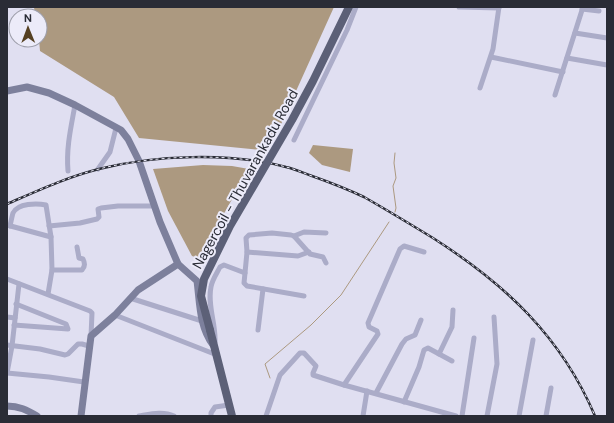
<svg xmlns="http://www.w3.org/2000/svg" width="614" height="423" viewBox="0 0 614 423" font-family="'DM Sans',sans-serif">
  <rect width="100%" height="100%" fill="#e0dff1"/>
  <!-- water -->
  <g fill="#ac9980">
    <path d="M34 7H334L278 131 262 150 139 138 114 97 40 51 39 40H40V16H35Z"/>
    <path d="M313 145 353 149 350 172 322 165 309 153Z"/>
    <path d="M203 165 232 166 249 169 199 258 192 256 168 211 153 169Z"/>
  </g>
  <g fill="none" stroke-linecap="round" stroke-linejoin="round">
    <!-- stream -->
    <g stroke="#ac9980" stroke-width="1">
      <path d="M395 212 396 208 393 186 396 178 394 163 395 153"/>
      <path d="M270 378 265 364 311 325 341 295 389 222"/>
    </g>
    <!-- street -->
    <g stroke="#abacc8" stroke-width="5">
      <path d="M459 7 499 8"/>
      <path d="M582 9 599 11"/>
      <path d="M575 33 607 38"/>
      <path d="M491 57 563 72"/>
      <path d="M567 58 607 65"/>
      <path d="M480 88 493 49 499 7"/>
      <path d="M555 95 583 7"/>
      <path d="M294 140 347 30 356 7"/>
      <path d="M98 169 110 152 116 128"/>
      <path d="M68 171C66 148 71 127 75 105"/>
      <path d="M7 225 51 237"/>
      <path d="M10 226C11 222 12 216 13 213 18 203 37 203 46 205L51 237 52 270 48 294"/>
      <path d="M49 226 80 223 97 219 99 217 98 209 101 208 118 206H154"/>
      <path d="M294 236 304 232 326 233"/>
      <path d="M247 252 246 238 249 235 272 233 291 235 294 236 310 254 323 257 326 263"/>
      <path d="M52 270H82C85 267 85 263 83 259L79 258 77 247"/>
      <path d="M245 273 244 283 247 286 304 296"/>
      <path d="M7 279 90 311 92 313 91 336"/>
      <path d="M130 298 202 321"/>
      <path d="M115 315 217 355"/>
      <path d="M7 317 15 318"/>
      <path d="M14 325 68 329 66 324 16 304"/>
      <path d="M258 330 263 289"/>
      <path d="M215 342C216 323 207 305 211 287 212 280 217 273 220 267L224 265 245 273 247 252 298 256 309 252"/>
      <path d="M7 345 40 349 65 355 68 354 78 344H82L89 346"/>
      <path d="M439 354 452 327 453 310"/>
      <path d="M7 373 12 346 19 284"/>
      <path d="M7 373 49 377 84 382"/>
      <path d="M344 385 378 334 377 331 369 327 368 323 400 249 404 246 424 252"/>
      <path d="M376 393 402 344 406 339 415 335 421 320"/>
      <path d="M404 402 419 367 424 350 428 348 452 361"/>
      <path d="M139 416C151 414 163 411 174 416"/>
      <path d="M211 416V413L215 407 229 405"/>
      <path d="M266 416 280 375 300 353H304L316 366 313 373V375L344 385 456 416"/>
      <path d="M363 416 367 391"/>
      <path d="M462 416 474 338"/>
      <path d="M487 416 497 364 494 317"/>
      <path d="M519 416 533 340"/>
      <path d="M546 416 551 388"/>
    </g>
    <!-- secondary -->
    <g stroke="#7d809c" stroke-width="7">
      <path d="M7 91 27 87 49 93 75 105 121 130 128 139 139 161 160 222 178 264 197 281C200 303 199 326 213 345"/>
      <path d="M7 406C19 406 27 410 37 416"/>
      <path d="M81 416 91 336 115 315 138 290 178 264"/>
    </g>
    <!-- primary -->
    <path stroke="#5c6077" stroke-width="8" d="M210 330 232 416"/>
    <defs>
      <path id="rail" d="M7 204C37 191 67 177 99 169 154 155 230 152 286 167 295 169 303 173 312 176 329 182 347 189 364 197 387 210 410 224 433 238 505 284 561 336 595 416"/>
    </defs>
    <!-- rail casing -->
    <use href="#rail" stroke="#2a2c36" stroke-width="2.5"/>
    <!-- rail -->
    <use href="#rail" stroke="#ecebf9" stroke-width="1" stroke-dasharray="3" stroke-linecap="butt"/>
    <!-- primary-bridge -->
    <path stroke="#5c6077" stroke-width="8" d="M210 330 201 296 204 279 230 226 292 120 313 81 349 7"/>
  </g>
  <g text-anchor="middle" stroke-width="4" stroke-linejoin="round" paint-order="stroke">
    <!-- street labels -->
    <g font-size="14" fill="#2a2c36" stroke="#ecebf9">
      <text transform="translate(245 179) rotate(-61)" y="5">Nagercoil - Thuvarankadu Road</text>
    </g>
  </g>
  <!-- border -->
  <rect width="614" height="423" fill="none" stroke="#2a2c36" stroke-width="16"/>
  <!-- north arrow -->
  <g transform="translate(28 28) rotate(359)"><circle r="19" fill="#ecebf9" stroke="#9e9fab"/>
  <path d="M0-3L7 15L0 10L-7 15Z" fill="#554022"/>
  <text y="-6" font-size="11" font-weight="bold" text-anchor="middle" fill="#2a2c36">N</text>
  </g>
</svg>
